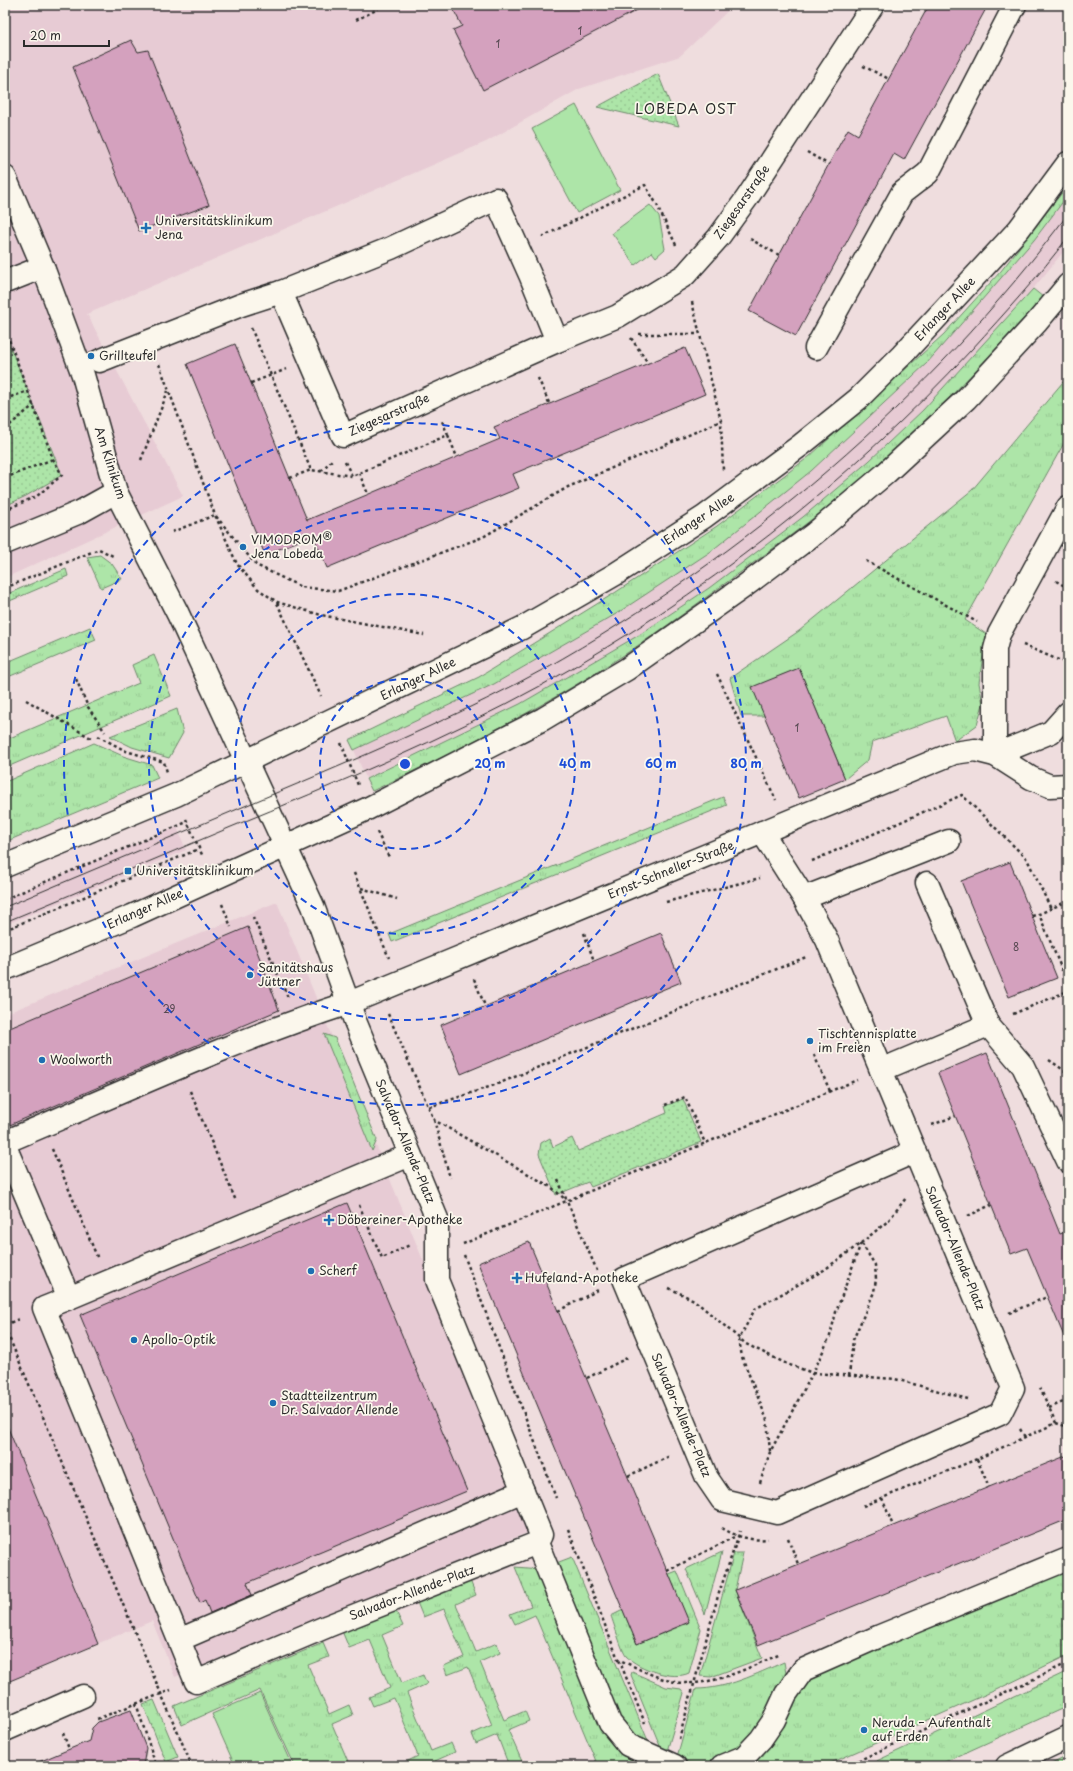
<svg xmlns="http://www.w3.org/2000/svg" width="1073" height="1771" viewBox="0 0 1073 1771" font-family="'Playpen Sans',sans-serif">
  <defs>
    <pattern id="grass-tufts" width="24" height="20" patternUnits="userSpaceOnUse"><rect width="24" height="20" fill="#ade5a8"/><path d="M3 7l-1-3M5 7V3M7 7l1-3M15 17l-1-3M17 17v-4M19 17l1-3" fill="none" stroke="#95c591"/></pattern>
    <pattern id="park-dots" width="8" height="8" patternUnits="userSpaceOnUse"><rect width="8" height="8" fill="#ade5a8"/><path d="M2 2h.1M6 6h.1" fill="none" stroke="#95c591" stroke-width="1.8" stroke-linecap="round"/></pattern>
  </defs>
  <rect width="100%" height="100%" fill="#efddde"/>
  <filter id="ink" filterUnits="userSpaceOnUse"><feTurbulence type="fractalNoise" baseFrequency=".025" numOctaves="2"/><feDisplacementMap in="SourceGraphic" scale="8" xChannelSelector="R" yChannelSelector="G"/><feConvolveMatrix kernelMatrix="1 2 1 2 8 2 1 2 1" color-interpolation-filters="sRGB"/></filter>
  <g filter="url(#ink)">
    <!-- built -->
    <g fill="#e7cbd4">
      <path d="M5 5H734L680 56 579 89 486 142 87 314 183 496 5 578Z"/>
      <path d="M1068 195V246L1033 289 923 410 869 461 803 517 709 588 639 635 520 704 366 778 354 750 494 684 616 614 710 552 811 471 927 363 1034 240Z"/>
      <path d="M177 827 186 850 5 925V899Z"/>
      <path d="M277 902 533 1530 175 1677 152 1621 5 1682V1014Z"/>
    </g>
    <!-- grass -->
    <g fill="url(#grass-tufts)" stroke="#6c886a">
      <path d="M1068 185V195L1034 240 927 363 811 471 710 552 616 614 494 684 354 750 349 740 479 677 613 594 717 526 810 456 944 334 1001 271Z"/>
      <path d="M1033 289 1043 297C995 350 946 404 893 452 847 494 796 532 745 569 705 598 665 628 624 655 544 707 459 750 372 791L366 779 520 704 639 635 709 588 803 517 869 461 923 410Z"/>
      <path d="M1068 376V436L965 620 986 634 979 683 983 704 977 725 955 741 946 716 872 742 868 760 845 779 799 668 765 716H741L730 678 799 631 972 490Z"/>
      <path d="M100 555 112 564 122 579 101 588 87 557Z"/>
      <path d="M66 569 68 576 5 603V595Z"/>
      <path d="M90 627 96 640 8 677 5 671V663Z"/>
      <path d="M154 655 171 696 5 768V740L139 683 132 665Z"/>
      <path d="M177 709 183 733 169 758 132 747 110 736Z"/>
      <path d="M94 743 123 756 152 765 158 778 5 842V782Z"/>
      <path d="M723 797 727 805 392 942 389 934Z"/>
      <path d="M324 1034 335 1038 377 1140 372 1151Z"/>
      <path d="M722 1552 705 1614 686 1569Z"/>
      <path d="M734 1553H743L735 1590 762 1658 711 1677 700 1676Z"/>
      <path d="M572 1557 651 1748 622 1733 551 1565Z"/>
      <path d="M1062 1564 1068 1565V1655L998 1689 824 1766H745L806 1681Z"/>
      <path d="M515 1567 540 1569 601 1727 615 1748 633 1760 659 1766H598L535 1615 515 1624 510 1614 531 1606Z"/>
      <path d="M677 1571 701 1629 689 1673C673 1681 639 1669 626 1656 622 1651 614 1624 611 1616L623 1610 637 1644 688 1623 669 1574Z"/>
      <path d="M469 1578 476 1595 456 1604 476 1652 497 1643 500 1653 480 1662 504 1720 525 1711 529 1721 508 1730 524 1766H509L497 1735 476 1744 472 1734 492 1725 468 1667 447 1675 444 1666 464 1657 444 1609 423 1617 416 1600Z"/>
      <path d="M395 1609 403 1626 382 1635 402 1683 423 1675 427 1684 407 1693 431 1751 451 1743 455 1752 435 1761 437 1766H398L418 1756 394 1698 373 1706 369 1697 390 1688 370 1640 349 1648 342 1631Z"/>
      <path d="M323 1643 329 1657 308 1665 329 1714 349 1705 353 1715 332 1724 350 1766H295L260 1690 182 1725 174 1706Z"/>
      <path d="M784 1662 787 1679 763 1725 720 1764 705 1766 689 1763 677 1757 696 1689C727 1689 756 1674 784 1662Z"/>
      <path d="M1068 1671V1706L936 1766H866Z"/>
      <path d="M632 1672 666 1687 681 1689 684 1693 665 1758 631 1675Z"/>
      <path d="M154 1700 178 1757 166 1762 143 1704Z"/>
      <path d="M1068 1755V1766H1045Z"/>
    </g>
    <!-- park -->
    <g fill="url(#park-dots)" stroke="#6c886a">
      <path d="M658 74 679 126 597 107Z"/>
      <path d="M5 334 62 475 26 496 5 506Z"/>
      <path d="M683 1099 701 1142 591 1187 588 1182 556 1195 539 1154 541 1143 550 1138 553 1147 572 1138 578 1151 667 1113 665 1106Z"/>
    </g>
    <!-- pitch -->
    <g fill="#ade5a8" stroke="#6c886a">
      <path d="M576 105 620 190 577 213 532 129Z"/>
      <path d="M650 205 659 216 665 249 656 257 652 252 635 265 612 233Z"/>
      <path d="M260 1693 293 1766H235L212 1714Z"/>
    </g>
    <!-- building -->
    <g fill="#d4a1be" stroke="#2b2b2b">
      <path d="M451 5H647L483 90 453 30 462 26Z"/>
      <path d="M929 5H988L904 160 894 154 796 336 749 311 848 129 858 135Z"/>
      <path d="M131 40 138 52 148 50 209 205 139 231 73 67Z"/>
      <path d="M235 344 307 520 500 439 494 427 685 348 705 394 513 474 519 488 327 568 313 535 265 555 187 364Z"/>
      <path d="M799 668 845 779 799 798 752 687Z"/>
      <path d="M1010 862 1057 978 1009 997 961 881Z"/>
      <path d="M248 927 279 1010 5 1127V1030Z"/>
      <path d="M661 933 681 982 461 1074 441 1025Z"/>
      <path d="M987 1053 1060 1234 1068 1231V1346L1027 1248 1011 1254 938 1073Z"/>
      <path d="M347 1203 467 1491 247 1583 252 1595 210 1613 205 1600 200 1603 80 1315Z"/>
      <path d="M529 1242 689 1622 637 1644 478 1263Z"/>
      <path d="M5 1421 98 1644 5 1683Z"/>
      <path d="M1068 1455V1519L758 1645 735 1590Z"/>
      <path d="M131 1710 146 1748 143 1766H29L89 1741 92 1728 98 1722Z"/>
    </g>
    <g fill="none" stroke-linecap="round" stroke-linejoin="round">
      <defs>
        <g id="minor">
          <path d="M5 177 43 267 83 375 116 492 178 614 313 906 355 1021 437 1219V1280L541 1535 537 1543 328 1626 196 1682 44 1308 69 1298"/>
          <path d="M5 282 43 267"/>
          <path d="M557 341 531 277 496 199 391 248 281 292 343 436 557 341 618 316 685 275 718 238 747 198 873 5"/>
          <path d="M816 348 902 193 928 173 1015 5"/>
          <path d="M99 361 241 305 281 292"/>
          <path d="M1068 507 999 634 995 649V755L1051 732 1068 713"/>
          <path d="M5 543 80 512 116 492"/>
          <path d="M762 832 804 898 827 940 1013 1388 1000 1414 777 1513 722 1500 707 1478 624 1279 914 1152"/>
          <path d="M927 883 988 1025 1023 1066 1068 1161"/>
          <path d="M804 898 949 841"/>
          <path d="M881 1070 988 1025"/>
          <path d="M5 1142C119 1094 232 1041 349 1003L954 753 975 750 995 755 1031 778 1050 786 1068 785"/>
          <path d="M5 1146 69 1298 410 1155"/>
          <path d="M537 1543 610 1723 628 1745 675 1766"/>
          <path d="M179 1640 523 1491"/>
          <path d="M5 1730 83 1696"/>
          <path d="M722 1766 744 1757 761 1739 774 1720 786 1694 803 1670 880 1636 1068 1559"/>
        </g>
        <g id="major">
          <path d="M5 866 176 795 522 628 614 575 704 517 801 445 858 399 902 355 1019 229 1068 163"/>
          <path d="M5 969 132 916 367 809 543 719 627 669 742 588 815 533 885 474 966 399 1037 322 1068 285"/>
          <path d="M1007 1766 1068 1737"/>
        </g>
      </defs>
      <!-- minor casing -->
      <use href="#minor" stroke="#2b2b2b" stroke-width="25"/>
      <!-- major casing -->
      <use href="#major" stroke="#2b2b2b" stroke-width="25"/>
      <!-- path -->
      <g stroke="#2b2b2b" stroke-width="2.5" stroke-dasharray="3 3" stroke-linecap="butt">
        <path d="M356 20 378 9"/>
        <path d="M863 66 889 79"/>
        <path d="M807 152 829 165"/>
        <path d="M542 237 645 185 656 203 676 245"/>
        <path d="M750 239 779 255"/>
        <path d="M692 302 721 421 723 470"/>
        <path d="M251 328 311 470 352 476 448 435 442 421"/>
        <path d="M5 329 53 459 62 475 37 496 5 510"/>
        <path d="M639 334H699"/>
        <path d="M631 338 648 363"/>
        <path d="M159 364 215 515 237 564 258 589 277 602 321 615 424 635"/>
        <path d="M538 378 550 405"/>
        <path d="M251 383 287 369"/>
        <path d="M5 399 28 391"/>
        <path d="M5 429 34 405"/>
        <path d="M448 435 457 457"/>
        <path d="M141 460 168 391"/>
        <path d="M345 462 352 476"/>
        <path d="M321 471 333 459"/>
        <path d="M359 473 368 494"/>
        <path d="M5 478 53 459"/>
        <path d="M290 478 311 470"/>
        <path d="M172 532 215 515 256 565 301 587 338 591 483 537 568 487 721 421"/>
        <path d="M866 561 977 622"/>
        <path d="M1056 581 1068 588"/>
        <path d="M5 588 99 549 115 557"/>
        <path d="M277 603 321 696"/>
        <path d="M1023 645 1068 664"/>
        <path d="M717 674 776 800"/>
        <path d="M76 679 88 707 105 732"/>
        <path d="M26 700 91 738"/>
        <path d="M98 736 126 751 164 762 167 772"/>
        <path d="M341 743 358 785"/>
        <path d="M186 819 203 857"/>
        <path d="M377 832 389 857"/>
        <path d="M812 861 962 795 1027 859 1051 909"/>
        <path d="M128 871 130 877"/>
        <path d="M354 873 389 958"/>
        <path d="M361 888 397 899"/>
        <path d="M5 899 187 822"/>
        <path d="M1068 901 1039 914 1068 985"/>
        <path d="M666 902 760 878"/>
        <path d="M222 904 231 927"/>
        <path d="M1032 916 1039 914"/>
        <path d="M253 917 288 998"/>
        <path d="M5 930 199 849"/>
        <path d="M584 933 594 961"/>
        <path d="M474 979 485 1006"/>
        <path d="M388 1014 434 1120 551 1187 566 1200"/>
        <path d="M1013 1014 1068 991"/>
        <path d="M814 1055 830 1091"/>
        <path d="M1049 1060 1068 1073"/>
        <path d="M190 1091 236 1201"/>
        <path d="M665 1105 685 1097 705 1143"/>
        <path d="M429 1107 495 1085 806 957"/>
        <path d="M434 1120 450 1178"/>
        <path d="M932 1125 955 1116"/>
        <path d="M52 1149 98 1259"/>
        <path d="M558 1180 598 1273"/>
        <path d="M359 1205 382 1258 410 1245"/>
        <path d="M968 1216 991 1205"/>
        <path d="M463 1244 857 1080"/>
        <path d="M464 1255 556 1498"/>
        <path d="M669 1288 694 1300 746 1344 787 1364 813 1373 895 1379 968 1399"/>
        <path d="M558 1311 600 1289"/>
        <path d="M1009 1313 1047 1297"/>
        <path d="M5 1325 21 1318"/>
        <path d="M5 1328 192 1766"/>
        <path d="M849 1376 853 1340 874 1292 876 1279 875 1265 862 1244"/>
        <path d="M587 1378 629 1357"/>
        <path d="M1049 1408 1068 1400"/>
        <path d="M1056 1423 1068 1427"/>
        <path d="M1020 1429 1025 1437"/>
        <path d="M770 1451 767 1420 742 1357 739 1339 755 1309 824 1270 861 1243 888 1221 906 1198"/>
        <path d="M977 1459 989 1487"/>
        <path d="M628 1476 670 1456"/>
        <path d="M760 1483 770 1452 813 1373 830 1336 836 1312 861 1243"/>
        <path d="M882 1498 893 1526"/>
        <path d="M863 1506 977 1459 1056 1423 1040 1388"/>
        <path d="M722 1528C737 1537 751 1541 768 1539"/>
        <path d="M568 1529 618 1659C635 1667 652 1676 670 1681 709 1690 746 1668 781 1654"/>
        <path d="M788 1538 798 1564"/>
        <path d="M667 1571 736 1536"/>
        <path d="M619 1660 645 1723"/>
        <path d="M136 1703 156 1766"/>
        <path d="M97 1719 171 1690"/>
        <path d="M63 1733 69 1749"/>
        <path d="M679 1739 718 1596 740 1531"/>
        <path d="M183 1766 190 1763"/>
        <path d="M201 1766 216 1760 219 1766"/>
        <path d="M847 1766 1068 1663"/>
      </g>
      <!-- minor -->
      <use href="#minor" stroke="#fbf7ec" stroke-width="22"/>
      <!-- major -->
      <use href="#major" stroke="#fbf7ec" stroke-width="22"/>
      <!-- tram -->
      <g stroke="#2b2b2b" stroke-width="1">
        <path d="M5 907C106 864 208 822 309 779 389 745 468 711 544 669 746 555 929 400 1068 214"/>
        <path d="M5 922C80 891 155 859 231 827 336 784 442 740 542 685 701 597 848 483 972 349 1005 313 1039 276 1068 237"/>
      </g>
    </g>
  </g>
  <!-- distance rings -->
  <g fill="none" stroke="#1d4ed8" stroke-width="2" stroke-dasharray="7 5">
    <circle cx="405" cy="764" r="85"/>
    <circle cx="405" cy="764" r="170"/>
    <circle cx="405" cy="764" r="256"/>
    <circle cx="405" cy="764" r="341"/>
  </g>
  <!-- markers -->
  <g fill="#1f6fb2" stroke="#fbf7ec" stroke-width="1.5">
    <path d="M144 222h4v4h4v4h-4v4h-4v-4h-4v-4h4z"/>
    <circle cx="91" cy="356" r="4"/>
    <circle cx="243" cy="547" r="4"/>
    <rect x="124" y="867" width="8" height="8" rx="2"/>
    <circle cx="250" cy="975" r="4"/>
    <circle cx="810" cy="1041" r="4"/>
    <circle cx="42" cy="1060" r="4"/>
    <path d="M327 1214h4v4h4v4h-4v4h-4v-4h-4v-4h4z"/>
    <circle cx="311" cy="1271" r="4"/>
    <path d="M515 1272h4v4h4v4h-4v4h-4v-4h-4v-4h4z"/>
    <circle cx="134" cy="1340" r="4"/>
    <circle cx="273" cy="1403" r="4"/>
    <circle cx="864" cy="1730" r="4"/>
  </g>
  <g text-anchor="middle" stroke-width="3.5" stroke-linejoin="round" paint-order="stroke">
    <!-- number labels -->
    <g font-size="10" fill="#554850">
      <text x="580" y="35">1</text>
      <text x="498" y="48">1</text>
      <text x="797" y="732">1</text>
      <text x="1016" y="951">8</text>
      <text x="169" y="1013">29</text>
    </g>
    <!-- street labels -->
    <g font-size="12" fill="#2b2b2b" stroke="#fbf7ec">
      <text transform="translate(742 202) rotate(-55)" y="4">Ziegesarstraße</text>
      <text transform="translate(945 309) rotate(-47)" y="4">Erlanger Allee</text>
      <text transform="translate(389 415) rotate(-24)" y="4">Ziegesarstraße</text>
      <text transform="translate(110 463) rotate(72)" y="4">Am Klinikum</text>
      <text transform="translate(699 519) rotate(-34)" y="4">Erlanger Allee</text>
      <text transform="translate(418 679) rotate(-26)" y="4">Erlanger Allee</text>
      <text transform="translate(671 870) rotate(-22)" y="4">Ernst-Schneller-Straße</text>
      <text transform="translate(145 909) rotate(-24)" y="4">Erlanger Allee</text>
      <text transform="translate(405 1141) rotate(67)" y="4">Salvador-Allende-Platz</text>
      <text transform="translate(955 1248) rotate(67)" y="4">Salvador-Allende-Platz</text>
      <text transform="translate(681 1415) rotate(67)" y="4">Salvador-Allende-Platz</text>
      <text transform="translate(412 1593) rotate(-21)" y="4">Salvador-Allende-Platz</text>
    </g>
    <!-- poi labels -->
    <g font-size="12" fill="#2b2b2b" stroke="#fbf7ec" text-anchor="start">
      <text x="155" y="225">Universitätsklinikum<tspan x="155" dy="14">Jena</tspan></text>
      <text x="99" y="360">Grillteufel</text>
      <text x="251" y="544">VIMODROM®<tspan x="251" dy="14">Jena Lobeda</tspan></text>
      <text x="136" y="875">Universitätsklinikum</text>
      <text x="258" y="972">Sanitätshaus<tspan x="258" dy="14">Jüttner</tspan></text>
      <text x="818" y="1038">Tischtennisplatte<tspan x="818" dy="14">im Freien</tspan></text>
      <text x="50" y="1064">Woolworth</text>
      <text x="337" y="1224">Döbereiner-Apotheke</text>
      <text x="319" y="1275">Scherf</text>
      <text x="525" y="1282">Hufeland-Apotheke</text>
      <text x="142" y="1344">Apollo-Optik</text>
      <text x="281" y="1400">Stadtteilzentrum<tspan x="281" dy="14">Dr. Salvador Allende</tspan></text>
      <text x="872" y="1727">Neruda – Aufenthalt<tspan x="872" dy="14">auf Erden</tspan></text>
    </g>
    <!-- quarter labels -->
    <g font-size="14" letter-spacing="1" fill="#2b2b2b" stroke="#fbf7ec">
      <text x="686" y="114">LOBEDA OST</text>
    </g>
  </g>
  <circle cx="405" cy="764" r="6" fill="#1d4ed8" stroke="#fbf7ec" stroke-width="2"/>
  <g font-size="12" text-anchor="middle" font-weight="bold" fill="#1d4ed8" stroke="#fbf7ec" stroke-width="3.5" stroke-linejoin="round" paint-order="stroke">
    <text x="490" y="768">20 m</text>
    <text x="575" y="768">40 m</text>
    <text x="661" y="768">60 m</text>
    <text x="746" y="768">80 m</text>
  </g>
  <!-- margin -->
  <rect width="1073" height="1771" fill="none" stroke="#fbf7ec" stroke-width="20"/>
  <rect x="10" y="10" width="1053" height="1751" fill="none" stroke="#2b2b2b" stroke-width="1.5" filter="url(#ink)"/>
  <!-- scale -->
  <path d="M24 40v6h85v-6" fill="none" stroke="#2b2b2b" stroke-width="2"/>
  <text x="30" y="40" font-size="12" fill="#2b2b2b" stroke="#fbf7ec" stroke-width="3" paint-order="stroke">20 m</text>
</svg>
